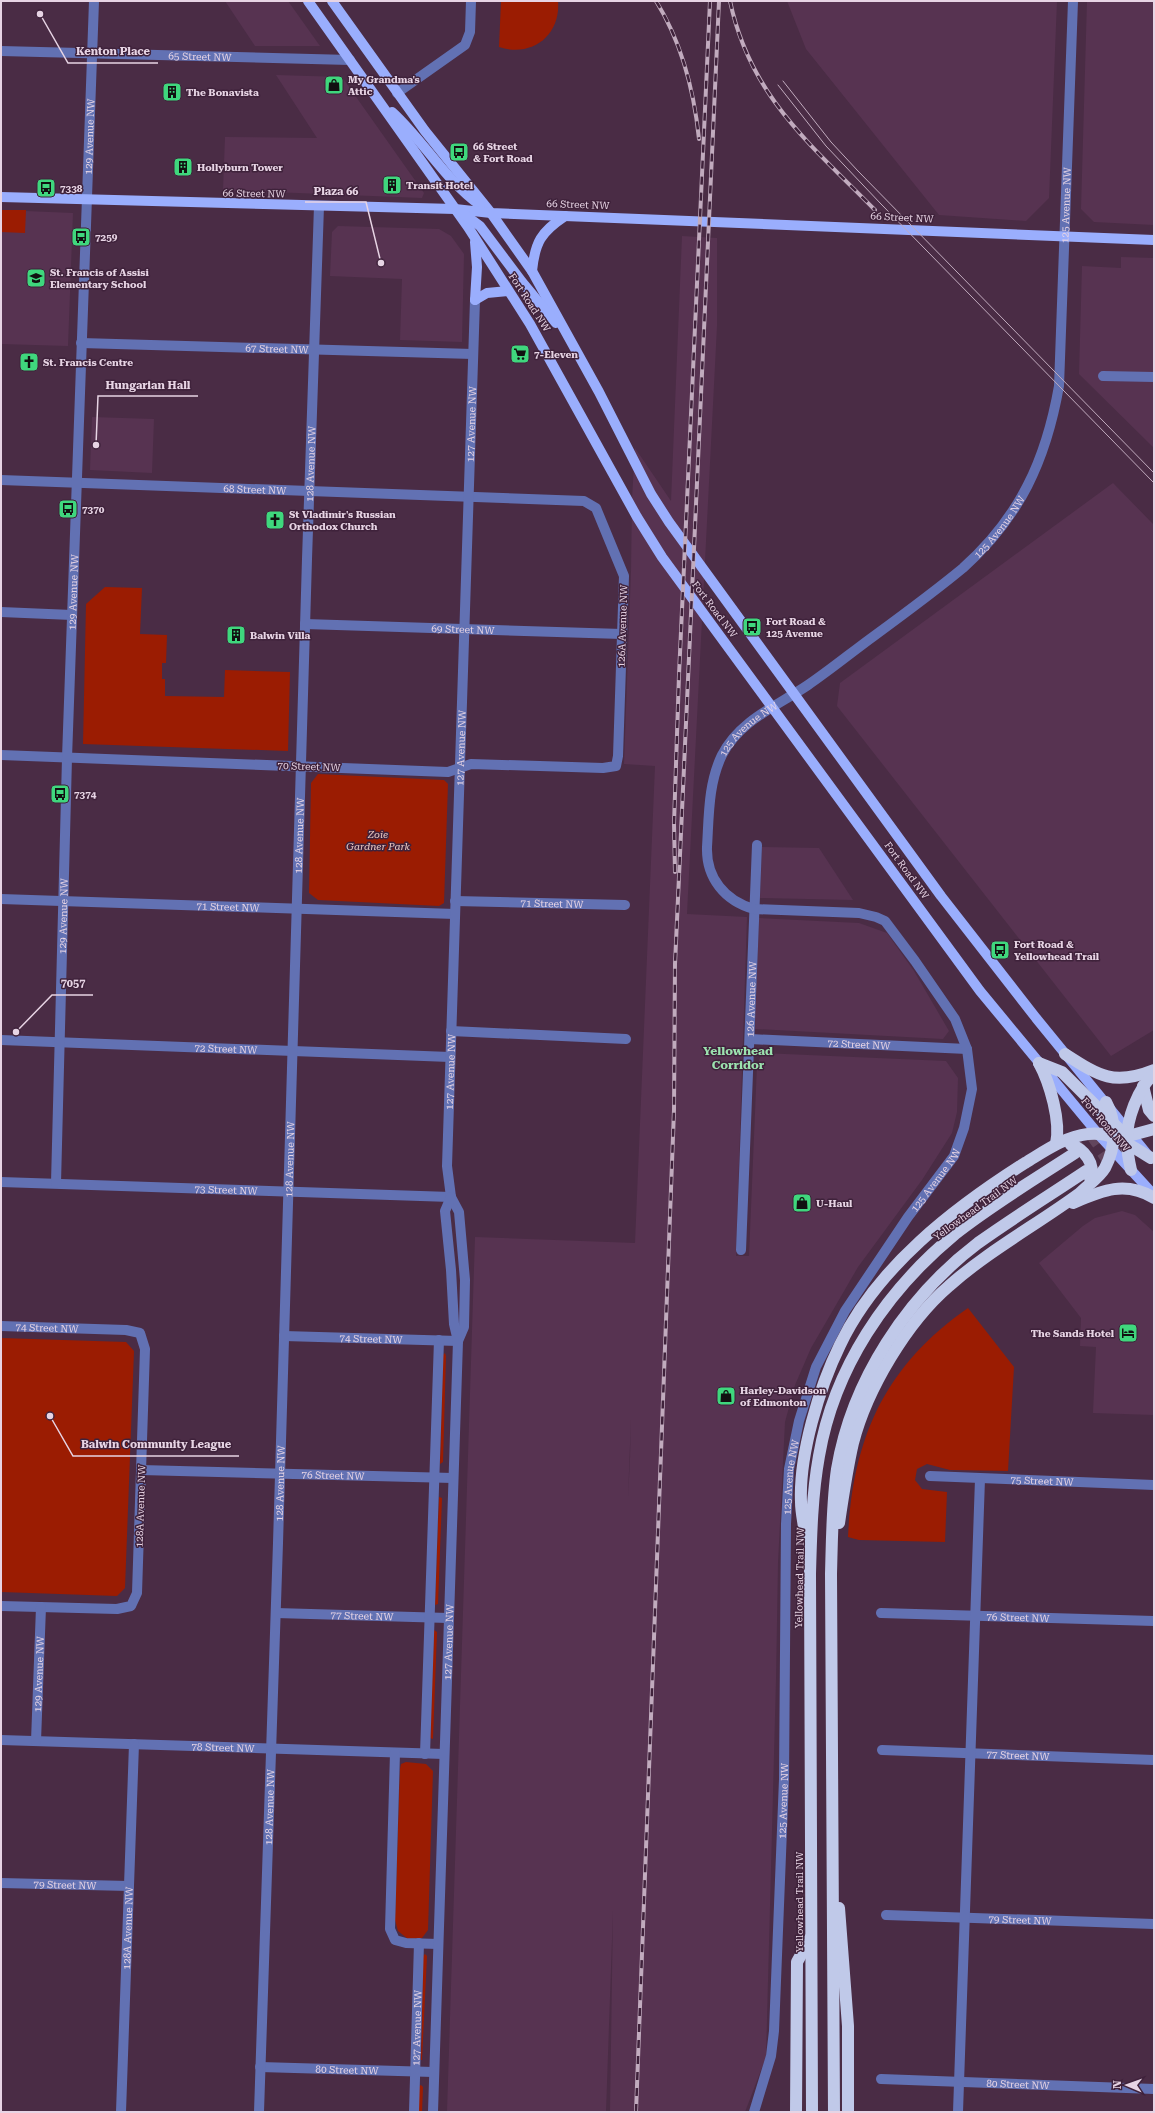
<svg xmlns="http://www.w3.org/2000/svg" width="1155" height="2113" viewBox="0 0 1155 2113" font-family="'Roboto Serif',serif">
  <rect width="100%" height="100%" fill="#4a2c45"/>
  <!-- built -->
  <g fill="#573351" fill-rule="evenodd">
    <path d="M225 1H288L320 46H255Z"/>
    <path d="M787 1H1057L1049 198 1026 221 939 215 806 49Z"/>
    <path d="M1087 1H1154V225L1094 222 1081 209Z"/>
    <path d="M276 75 342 77 424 193 422 198 223 190 225 137 317 138Z"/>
    <path d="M1 210 73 213 68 346 1 344Z"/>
    <path d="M338 226 439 229 451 236 464 254 462 342 400 340 402 279 330 276 332 232Z"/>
    <path d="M682 236 717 238V326L687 914 747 917 736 1256H749L757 1065 762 1053 946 1061 958 1078 957 1112 952 1133 922 1180 858 1267 811 1348 795 1385 785 1422 778 1563 776 1679 766 2057 745 2112H610L613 1910 606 2112H447L475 1237 635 1243 655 766 624 764 631 571 632 499 635 448 671 501ZM631 1418 630 1459 628 1498Z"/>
    <path d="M1121 257 1154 258V448L1079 374 1082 266 1121 268Z"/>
    <path d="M92 417 154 419 152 473 90 470Z"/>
    <path d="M1113 483 1154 525V1030L1111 1056 837 706 840 683Z"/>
    <path d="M762 847 819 848 853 900 760 898Z"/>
    <path d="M759 918 859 923 887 933 914 971 949 1031 943 1039 755 1029Z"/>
    <path d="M1122 1211 1135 1215 1154 1232V1415L1093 1413 1096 1347 1080 1346 1081 1318 1039 1263 1083 1226 1095 1218Z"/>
  </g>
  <!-- green -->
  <g fill="#9b1c02">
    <path d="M501 1H558C561 35 532 58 499 47Z"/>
    <path d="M1 210H26L25 233 1 232Z"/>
    <path d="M105 587 142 588 140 634 167 635 166 663H162V679H165V696L224 697 225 670 290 672 288 751 83 744 86 604Z"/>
    <path d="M318 774 444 780 448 784 444 903 439 906 318 900 309 893 311 783Z"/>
    <path d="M968 1308 1014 1367 1008 1471 950 1470 927 1464 917 1469 915 1480 922 1489 947 1492 945 1542 859 1540 848 1537C853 1437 885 1366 968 1308Z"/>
    <path d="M1 1338 126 1342 134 1351 125 1588 117 1596 1 1592Z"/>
    <path d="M445 1353 446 1356 443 1462 440 1464 443 1355Z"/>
    <path d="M439 1497 442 1498 438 1604 435 1605Z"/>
    <path d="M434 1630 437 1632 433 1739 430 1738Z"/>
    <path d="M406 1762 426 1764 433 1771 428 1930 422 1938 408 1939 398 1931 395 1920 400 1769 401 1764Z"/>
    <path d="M425 1954 427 1956 422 2060H421L423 1956Z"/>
    <path d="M421 2085 423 2087 422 2112H418L419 2086Z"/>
  </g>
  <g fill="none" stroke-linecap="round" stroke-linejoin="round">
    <!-- highway-tunnel -->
    <g stroke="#62455d" stroke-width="12" stroke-dasharray="12 6" stroke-linecap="butt">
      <path d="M1075 1153 1106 1131"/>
      <path d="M1086 1171 1134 1138"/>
    </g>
    <!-- minor -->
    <g stroke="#6271b3" stroke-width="10">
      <path id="s1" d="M1 51 350 60"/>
      <path d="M397 93 465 45 470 32 471 1"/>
      <path id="s2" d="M81 343 473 354"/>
      <path d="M1103 376 1154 377"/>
      <path id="s3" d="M1 480 584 501 596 508 624 576 618 756 616 766 603 768 471 764 448 772 1 755"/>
      <path d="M1 612 72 615"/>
      <path id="s4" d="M305 624 622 634"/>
      <path id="s5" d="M1 899 455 914"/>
      <path id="s6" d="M455 901 625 905"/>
      <path d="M451 1031 626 1039"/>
      <path id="s7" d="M750 1039 967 1049"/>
      <path id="s8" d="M1 1040 450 1057"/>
      <path id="s9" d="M1 1182 451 1197"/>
      <path id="s10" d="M56 1183 67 758 94 1"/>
      <path id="s11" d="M741 1250 757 845"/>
      <path id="s12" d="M1 1326 126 1330 140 1333 145 1349 137 1593 131 1606 117 1609 1 1606"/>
      <path id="s13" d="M284 1336 458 1341"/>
      <path id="s14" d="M458 1341 464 1327 465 1280 459 1212 451 1197 447 1166 475 300"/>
      <path id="s15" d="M141 1470 453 1478"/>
      <path id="s16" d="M930 1476 1154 1485"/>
      <path id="s17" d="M276 1613 448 1618"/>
      <path id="s18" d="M881 1613 1154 1621"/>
      <path id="s19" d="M1 1740 444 1754"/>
      <path id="s20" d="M36 1741 41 1607"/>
      <path id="s21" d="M882 1750 1154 1760"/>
      <path d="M395 1753 390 1929 395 1940 406 1943 438 1944"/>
      <path d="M425 1754 439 1340"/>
      <path id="s22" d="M1 1883 129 1886"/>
      <path id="s23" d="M886 1915 1154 1924"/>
      <path id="s24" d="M260 2067 433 2072"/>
      <path id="s25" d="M881 2079 1154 2089"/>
      <path id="s26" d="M121 2112 134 1744"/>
      <path id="s27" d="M259 2112 278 1543 307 559 319 206"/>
      <path id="s28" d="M414 2112 419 1943"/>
      <path id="s29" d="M433 2112 458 1341 454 1324 451 1270 445 1211 451 1197"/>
      <path id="s30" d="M754 2112 771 2056 774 2031 784 1779 786 1524 789 1469 799 1421 816 1367 845 1311 908 1217 954 1156 964 1128 972 1089 967 1049 955 1019 915 961 885 921 876 917 859 913 754 909C725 901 706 878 707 847 709 816 708 784 722 755 740 720 777 706 808 685 830 670 852 652 874 636 904 614 934 592 963 568 1020 517 1046 460 1059 386L1073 1"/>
      <path d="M958 2112 980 1479"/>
    </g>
    <!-- major -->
    <g stroke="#9aaefd" stroke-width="10">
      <path d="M308 1 468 227 530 324 637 517 662 557 980 991 1099 1135 1154 1195"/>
      <path d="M332 1 425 131 491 213 532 271 599 392 651 494 669 522 941 896 1036 1018 1147 1154"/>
      <path d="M392 112C424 141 445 180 480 205"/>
      <path d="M1 197 455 209 491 213 1154 240"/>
      <path d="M461 212 480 226 522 282 556 323"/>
      <path d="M475 242 477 267 475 300"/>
      <path d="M532 271C535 242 541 232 565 216"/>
      <path d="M475 300 487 293 508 291"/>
    </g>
    <!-- highway -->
    <g stroke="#c0c9e9" stroke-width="12">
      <path d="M1065 1054C1099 1076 1114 1086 1154 1070"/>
      <path d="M1039 1063 1062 1072 1121 1131 1132 1135 1154 1129"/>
      <path d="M1039 1063C1050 1083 1061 1122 1056 1144"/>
      <path d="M1143 1086 1149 1110 1154 1116"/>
      <path d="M1071 1145C1084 1149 1096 1164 1090 1178"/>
      <path d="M1131 1170C1129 1161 1127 1151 1127 1142 1126 1120 1138 1088 1154 1074"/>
      <path d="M1073 1203C1101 1191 1125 1180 1154 1198"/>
      <path d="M839 1523C843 1496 847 1469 853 1443 867 1389 907 1322 949 1286 988 1251 1038 1224 1080 1193 1088 1185 1099 1178 1105 1168 1116 1147 1117 1122 1106 1102"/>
      <path d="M805 1535C804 1524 801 1513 801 1502 799 1455 819 1388 840 1345 877 1267 954 1208 1025 1163 1045 1151 1064 1137 1088 1134 1112 1131 1131 1146 1151 1158"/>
      <path d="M839 1908 848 2026V2112"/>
      <path d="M796 2112 797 1962 811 1937"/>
      <path d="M812 2112 810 1574C811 1535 812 1495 819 1456 834 1368 886 1291 955 1234 993 1204 1035 1179 1075 1153"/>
      <path d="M834 2112 831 1574C832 1539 832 1503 837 1469 852 1380 907 1297 978 1243 1013 1218 1050 1195 1086 1171"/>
    </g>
    <!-- tram -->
    <g stroke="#c1abbe" stroke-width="1">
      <path d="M783 81 831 142 858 171 1154 473"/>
      <path d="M778 85 826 146 881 204 1154 483"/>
    </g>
    <defs>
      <g id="rail">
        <path d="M656 1C682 43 694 91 699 139"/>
        <path d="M730 1C750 96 810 144 875 210"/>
        <path d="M675 872 674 824 679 675 710 1"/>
        <path d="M636 2112 674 1110 675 964 719 1"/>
      </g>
    </defs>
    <!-- rail casing -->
    <use href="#rail" stroke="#c1abbe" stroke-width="4"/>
    <!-- rail -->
    <use href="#rail" stroke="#3f223b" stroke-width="2.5" stroke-dasharray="8" stroke-linecap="butt"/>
  </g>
  <!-- icons -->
  <defs>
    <symbol id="shop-square" viewBox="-11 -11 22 22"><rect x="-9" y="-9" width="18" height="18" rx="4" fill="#3fd77d" stroke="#3f223b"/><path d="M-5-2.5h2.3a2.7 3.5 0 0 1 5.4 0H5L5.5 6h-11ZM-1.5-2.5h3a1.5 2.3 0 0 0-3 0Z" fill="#111"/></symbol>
    <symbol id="building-square" viewBox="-11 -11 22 22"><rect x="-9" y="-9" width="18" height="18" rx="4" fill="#3fd77d" stroke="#3f223b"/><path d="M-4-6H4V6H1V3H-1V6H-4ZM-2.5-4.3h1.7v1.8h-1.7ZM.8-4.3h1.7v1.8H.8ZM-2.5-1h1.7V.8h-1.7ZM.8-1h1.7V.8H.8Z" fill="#111"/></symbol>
    <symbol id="bus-square" viewBox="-11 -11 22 22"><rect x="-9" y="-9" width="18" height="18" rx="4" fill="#3fd77d" stroke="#3f223b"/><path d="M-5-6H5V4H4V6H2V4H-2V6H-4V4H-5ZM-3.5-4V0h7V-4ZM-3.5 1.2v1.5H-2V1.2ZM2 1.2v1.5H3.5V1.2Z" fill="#111"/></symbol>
    <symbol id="school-square" viewBox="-11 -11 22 22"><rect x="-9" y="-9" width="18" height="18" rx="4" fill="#3fd77d" stroke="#3f223b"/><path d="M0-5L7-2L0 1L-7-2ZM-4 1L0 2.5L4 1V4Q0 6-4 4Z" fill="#111"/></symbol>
    <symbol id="supermarket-square" viewBox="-11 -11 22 22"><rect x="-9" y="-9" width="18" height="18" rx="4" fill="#3fd77d" stroke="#3f223b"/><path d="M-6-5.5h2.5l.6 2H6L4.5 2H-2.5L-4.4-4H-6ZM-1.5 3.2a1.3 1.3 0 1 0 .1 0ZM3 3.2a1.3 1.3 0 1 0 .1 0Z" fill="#111"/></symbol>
    <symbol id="church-square" viewBox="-11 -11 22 22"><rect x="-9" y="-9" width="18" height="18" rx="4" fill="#3fd77d" stroke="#3f223b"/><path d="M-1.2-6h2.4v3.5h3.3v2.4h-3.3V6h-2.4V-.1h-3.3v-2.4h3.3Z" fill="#111"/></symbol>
    <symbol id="hotel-square" viewBox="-11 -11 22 22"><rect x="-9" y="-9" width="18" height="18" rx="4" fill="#3fd77d" stroke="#3f223b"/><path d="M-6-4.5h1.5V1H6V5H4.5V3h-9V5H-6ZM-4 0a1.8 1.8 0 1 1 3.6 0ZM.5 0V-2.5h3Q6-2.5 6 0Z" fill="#111"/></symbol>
  </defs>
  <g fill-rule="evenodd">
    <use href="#shop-square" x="323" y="74" width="22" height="22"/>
    <use href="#building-square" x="161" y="81" width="22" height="22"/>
    <use href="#bus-square" x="448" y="141" width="22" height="22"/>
    <use href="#building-square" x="172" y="156" width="22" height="22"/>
    <use href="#building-square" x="381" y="174" width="22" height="22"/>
    <use href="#bus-square" x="35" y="177" width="22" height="22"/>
    <use href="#bus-square" x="70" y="226" width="22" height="22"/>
    <use href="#school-square" x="25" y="267" width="22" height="22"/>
    <use href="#supermarket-square" x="509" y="343" width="22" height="22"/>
    <use href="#church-square" x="18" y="351" width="22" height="22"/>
    <use href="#bus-square" x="57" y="498" width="22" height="22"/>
    <use href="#church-square" x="264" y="509" width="22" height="22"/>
    <use href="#bus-square" x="741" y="616" width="22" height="22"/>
    <use href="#building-square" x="225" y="624" width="22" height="22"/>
    <use href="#bus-square" x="49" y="783" width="22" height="22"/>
    <use href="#bus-square" x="989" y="939" width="22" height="22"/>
    <use href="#shop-square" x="791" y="1192" width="22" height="22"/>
    <use href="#hotel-square" x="1117" y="1322" width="22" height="22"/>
    <use href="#shop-square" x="715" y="1385" width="22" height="22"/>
  </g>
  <g text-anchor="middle" stroke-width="3" stroke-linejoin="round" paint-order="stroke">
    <!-- street labels -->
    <g font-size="10" fill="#e7d4e4" stroke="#3f223b">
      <text dy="4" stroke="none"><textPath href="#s1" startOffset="199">65 Street NW</textPath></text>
      <text dy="4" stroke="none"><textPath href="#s10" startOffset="1047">129 Avenue NW</textPath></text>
      <text transform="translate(254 193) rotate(1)" y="4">66 Street NW</text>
      <text transform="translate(578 204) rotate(2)" y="4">66 Street NW</text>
      <text dy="4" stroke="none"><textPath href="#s30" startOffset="2275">125 Avenue NW</textPath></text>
      <text transform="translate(902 217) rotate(3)" y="4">66 Street NW</text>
      <text transform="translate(530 302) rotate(57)" y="4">Fort Road NW</text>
      <text dy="4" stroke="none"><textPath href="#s2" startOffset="196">67 Street NW</textPath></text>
      <text dy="4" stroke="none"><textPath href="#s14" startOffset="921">127 Avenue NW</textPath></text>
      <text dy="4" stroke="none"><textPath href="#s27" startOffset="1649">128 Avenue NW</textPath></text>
      <text dy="4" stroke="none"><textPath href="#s3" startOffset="254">68 Street NW</textPath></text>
      <text dy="4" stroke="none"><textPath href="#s30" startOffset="1939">125 Avenue NW</textPath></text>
      <text dy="4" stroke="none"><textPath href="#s10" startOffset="591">129 Avenue NW</textPath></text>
      <text transform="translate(715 609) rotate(53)" y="4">Fort Road NW</text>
      <text transform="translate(622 626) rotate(-88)" y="4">126A Avenue NW</text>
      <text dy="4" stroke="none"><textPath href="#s4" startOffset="158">69 Street NW</textPath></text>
      <text dy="4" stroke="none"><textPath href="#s30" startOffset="1615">125 Avenue NW</textPath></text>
      <text dy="4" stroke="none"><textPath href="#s14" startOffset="597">127 Avenue NW</textPath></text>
      <text transform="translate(309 766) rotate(2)" y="4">70 Street NW</text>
      <text dy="4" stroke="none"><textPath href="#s27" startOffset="1277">128 Avenue NW</textPath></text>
      <text transform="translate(907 870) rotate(54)" y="4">Fort Road NW</text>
      <text dy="4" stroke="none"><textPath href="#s6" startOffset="97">71 Street NW</textPath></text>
      <text dy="4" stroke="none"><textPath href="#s5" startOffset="227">71 Street NW</textPath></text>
      <text dy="4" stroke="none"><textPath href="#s10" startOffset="267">129 Avenue NW</textPath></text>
      <text dy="4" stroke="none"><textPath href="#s11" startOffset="251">126 Avenue NW</textPath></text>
      <text dy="4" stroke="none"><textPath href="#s7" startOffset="109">72 Street NW</textPath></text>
      <text dy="4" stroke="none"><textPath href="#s8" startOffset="225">72 Street NW</textPath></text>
      <text dy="4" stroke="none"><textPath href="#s14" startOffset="273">127 Avenue NW</textPath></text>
      <text transform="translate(1106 1124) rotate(49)" y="4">Fort Road NW</text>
      <text dy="4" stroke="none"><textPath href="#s27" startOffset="953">128 Avenue NW</textPath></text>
      <text dy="4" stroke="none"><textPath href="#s30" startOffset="974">125 Avenue NW</textPath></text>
      <text dy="4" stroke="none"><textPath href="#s9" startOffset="225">73 Street NW</textPath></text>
      <text transform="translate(975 1208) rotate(-36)" y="4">Yellowhead Trail NW</text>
      <text dy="4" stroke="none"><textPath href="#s12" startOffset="46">74 Street NW</textPath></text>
      <text dy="4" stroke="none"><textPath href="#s13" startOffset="87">74 Street NW</textPath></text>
      <text dy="4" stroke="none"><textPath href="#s15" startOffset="192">76 Street NW</textPath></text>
      <text dy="4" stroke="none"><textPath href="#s30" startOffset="638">125 Avenue NW</textPath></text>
      <text dy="4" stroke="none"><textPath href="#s16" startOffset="112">75 Street NW</textPath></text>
      <text dy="4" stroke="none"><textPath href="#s27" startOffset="629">128 Avenue NW</textPath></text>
      <text transform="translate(140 1506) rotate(-88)" y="4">128A Avenue NW</text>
      <text transform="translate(799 1578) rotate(-89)" y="4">Yellowhead Trail NW</text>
      <text dy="4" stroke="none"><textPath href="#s17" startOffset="86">77 Street NW</textPath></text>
      <text dy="4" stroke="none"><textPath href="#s18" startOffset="137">76 Street NW</textPath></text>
      <text dy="4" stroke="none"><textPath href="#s29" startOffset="470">127 Avenue NW</textPath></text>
      <text dy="4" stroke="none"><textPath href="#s20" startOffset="67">129 Avenue NW</textPath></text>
      <text dy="4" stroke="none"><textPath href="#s19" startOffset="222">78 Street NW</textPath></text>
      <text dy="4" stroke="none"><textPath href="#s21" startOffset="136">77 Street NW</textPath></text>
      <text dy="4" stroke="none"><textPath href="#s30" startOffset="314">125 Avenue NW</textPath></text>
      <text dy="4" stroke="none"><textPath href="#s27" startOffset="305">128 Avenue NW</textPath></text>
      <text dy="4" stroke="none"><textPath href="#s22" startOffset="64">79 Street NW</textPath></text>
      <text transform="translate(799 1902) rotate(-90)" y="4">Yellowhead Trail NW</text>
      <text dy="4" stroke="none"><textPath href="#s23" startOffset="134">79 Street NW</textPath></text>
      <text dy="4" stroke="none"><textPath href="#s26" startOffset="184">128A Avenue NW</textPath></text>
      <text dy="4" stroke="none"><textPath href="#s28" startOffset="84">127 Avenue NW</textPath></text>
      <text dy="4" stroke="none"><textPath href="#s24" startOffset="87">80 Street NW</textPath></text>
      <text dy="4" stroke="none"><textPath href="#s25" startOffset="137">80 Street NW</textPath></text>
    </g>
    <!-- poi labels -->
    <g font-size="10" font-weight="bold" fill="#e7d4e4" stroke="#3f223b" text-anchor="start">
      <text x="348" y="83">My Grandma's<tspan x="348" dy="12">Attic</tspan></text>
      <text x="186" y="96">The Bonavista</text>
      <text x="473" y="150">66 Street<tspan x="473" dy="12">&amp; Fort Road</tspan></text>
      <text x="197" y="171">Hollyburn Tower</text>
      <text x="406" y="189">Transit Hotel</text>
      <text x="60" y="192">7338</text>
      <text x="95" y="241">7259</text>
      <text x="50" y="276">St. Francis of Assisi<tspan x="50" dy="12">Elementary School</tspan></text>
      <text x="534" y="358">7-Eleven</text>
      <text x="43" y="366">St. Francis Centre</text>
      <text x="82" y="513">7370</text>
      <text x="289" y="518">St Vladimir's Russian<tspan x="289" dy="12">Orthodox Church</tspan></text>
      <text x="766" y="625">Fort Road &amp;<tspan x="766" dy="12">125 Avenue</tspan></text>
      <text x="250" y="639">Balwin Villa</text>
      <text x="74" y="798">7374</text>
      <text x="1014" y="948">Fort Road &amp;<tspan x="1014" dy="12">Yellowhead Trail</tspan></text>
      <text x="816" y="1207">U-Haul</text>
      <text x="1114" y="1337" text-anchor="end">The Sands Hotel</text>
      <text x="740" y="1394">Harley-Davidson<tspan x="740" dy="12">of Edmonton</tspan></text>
    </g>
    <!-- park labels -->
    <g font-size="10" font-style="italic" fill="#edcbc3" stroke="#3f223b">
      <text x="378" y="838">Zoie<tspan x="378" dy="12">Gardner Park</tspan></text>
    </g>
    <!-- quarter labels -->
    <g font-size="12" font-weight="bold" fill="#9ce2af" stroke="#3f223b">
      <text x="738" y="1055">Yellowhead<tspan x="738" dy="14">Corridor</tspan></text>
    </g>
  </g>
  <!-- callouts -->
  <path fill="none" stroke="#e7d4e4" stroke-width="1.5" d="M40 14L68 63H158M381 263L366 202H305M96 445L98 396H198M16 1032L52 995H93M50 1416L73 1456H239"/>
  <g fill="#e7d4e4" stroke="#3f223b" stroke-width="1.5">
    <circle cx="40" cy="14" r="4"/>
    <circle cx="381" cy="263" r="4"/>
    <circle cx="96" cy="445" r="4"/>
    <circle cx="16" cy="1032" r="4"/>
    <circle cx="50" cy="1416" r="4"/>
  </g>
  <g font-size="11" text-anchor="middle" font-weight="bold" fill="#e7d4e4" stroke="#3f223b" stroke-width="3" stroke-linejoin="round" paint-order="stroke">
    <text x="113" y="55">Kenton Place</text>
    <text x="336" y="195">Plaza 66</text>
    <text x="148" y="389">Hungarian Hall</text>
    <text x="73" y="987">7057</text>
    <text x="156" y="1448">Balwin Community League</text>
  </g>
  <!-- border -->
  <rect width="1155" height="2113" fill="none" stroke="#e7d4e4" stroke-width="4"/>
  <!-- north arrow -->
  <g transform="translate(1127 2085) rotate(272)" stroke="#3f223b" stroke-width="3" paint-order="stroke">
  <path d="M0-3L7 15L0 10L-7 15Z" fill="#e7d4e4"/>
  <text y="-6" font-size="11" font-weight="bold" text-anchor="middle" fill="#e7d4e4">N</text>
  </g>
</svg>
